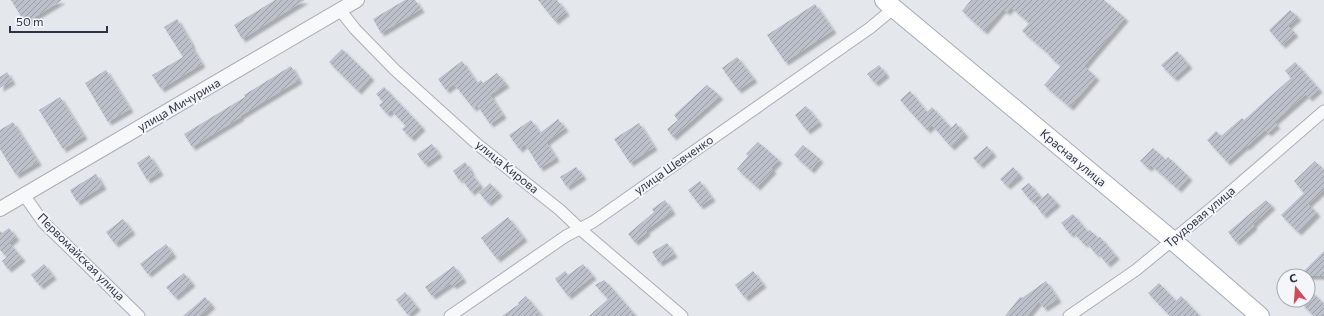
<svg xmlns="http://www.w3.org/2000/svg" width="1324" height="316" viewBox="0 0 1324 316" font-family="Commissioner,sans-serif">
  <defs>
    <pattern id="building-hatch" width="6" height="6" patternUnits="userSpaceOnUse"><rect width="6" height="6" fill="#bbc0ca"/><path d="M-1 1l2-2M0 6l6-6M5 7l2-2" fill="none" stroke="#989da6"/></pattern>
    <filter id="shadow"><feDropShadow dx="3.5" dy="3.5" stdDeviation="1" flood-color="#0004"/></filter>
  </defs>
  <rect width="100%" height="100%" fill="#e4e7ec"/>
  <!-- building -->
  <g fill="url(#building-hatch)" filter="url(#shadow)">
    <path d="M11 0H62L25 23Z"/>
    <path d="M275 0H305L242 39 234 25Z"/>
    <path d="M405 0H415L421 9 381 33 373 19Z"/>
    <path d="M538 0H557L566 12 555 21Z"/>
    <path d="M971 0H1104L1125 18 1084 66 1096 77 1070 107 1044 85 1061 66 1049 56 1050 55 1022 31 1029 23 1011 7 1007 12 1003 9 984 31 962 11Z"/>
    <path d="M815 4 833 30 785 62 767 35Z"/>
    <path d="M1290 10 1298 17 1288 26 1295 33 1282 45 1269 30Z"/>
    <path d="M177 19 192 45 191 46 202 64 161 89 152 75 183 57 164 27Z"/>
    <path d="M342 49 371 77 358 91 329 62Z"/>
    <path d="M1177 51 1189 65 1174 78 1161 65Z"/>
    <path d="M737 57 754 79 738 90 722 68Z"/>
    <path d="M462 61 477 83 481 80 483 83 497 73 506 84 490 95 503 115 490 124 477 105 473 108 454 84 446 90 438 79Z"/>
    <path d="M1295 62 1319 89 1309 98 1306 94 1274 122 1277 125 1268 133 1265 130 1246 147 1245 146 1227 162 1207 140 1216 131 1221 136 1242 118 1244 120 1291 78 1285 71Z"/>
    <path d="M879 65 886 74 875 83 867 74Z"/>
    <path d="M291 66 299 80 240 116 241 117 192 147 184 134 245 97 244 95Z"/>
    <path d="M106 70 130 109 108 122 85 83Z"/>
    <path d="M7 72 12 81 0 88V77Z"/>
    <path d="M707 85 720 96 673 137 667 129 678 120 674 115Z"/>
    <path d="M384 87 422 127 411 138 402 129 406 126 391 110 387 114 379 105 383 102 376 94Z"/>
    <path d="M910 91 927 112 932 107 951 128 956 123 965 134 951 147 932 125 927 130 900 100Z"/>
    <path d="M60 97 84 136 63 149 39 110Z"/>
    <path d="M806 106 819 122 807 131 795 115Z"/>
    <path d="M558 119 565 128 546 142 556 158 540 168 525 144 519 149 509 135 531 120 540 133Z"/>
    <path d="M13 122 38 162 16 175 0 149V130Z"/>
    <path d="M639 123 654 147 630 163 614 139Z"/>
    <path d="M758 142 779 160 771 168 773 170 757 187 737 169 748 156 746 154Z"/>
    <path d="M432 144 439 154 425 164 417 154Z"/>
    <path d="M803 145 820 159 811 170 794 155Z"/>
    <path d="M987 146 993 153 980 165 973 158Z"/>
    <path d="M1153 148 1166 160 1168 157 1189 177 1178 189 1151 165 1148 168 1140 161Z"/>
    <path d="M149 155 160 172 147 180 137 163Z"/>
    <path d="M1315 161 1324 170V189L1308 204 1317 213 1298 232 1281 215 1304 193 1294 181Z"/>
    <path d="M465 162 471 171 470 172 480 185 471 192 461 178 459 180 453 171Z"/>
    <path d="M576 167 583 176 567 187 560 177Z"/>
    <path d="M1013 167 1020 175 1007 186 1000 179Z"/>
    <path d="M96 174 103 186 77 202 70 190Z"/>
    <path d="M700 181 712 198 700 206 688 190Z"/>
    <path d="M490 183 499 193 488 203 479 193Z"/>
    <path d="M1029 183 1039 195 1031 201 1021 189Z"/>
    <path d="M1048 193 1057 203 1043 215 1035 204Z"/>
    <path d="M665 200 672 211 646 230 647 232 635 242 628 234 654 212 652 209Z"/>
    <path d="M1266 200 1272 206 1253 224 1254 226 1236 242 1228 232Z"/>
    <path d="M1073 214 1088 232 1090 230 1098 238 1100 237 1116 256 1107 264 1098 253 1096 254 1086 242 1084 244 1073 232 1070 234 1061 223Z"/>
    <path d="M508 217 524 238 497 259 481 238Z"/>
    <path d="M123 219 132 231 115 244 106 232Z"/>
    <path d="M9 228 16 237 9 243 22 258 8 269 2 261 7 257 0 250V231L2 233Z"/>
    <path d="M667 243 674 254 659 263 652 252Z"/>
    <path d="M166 244 173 254 148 274 140 264Z"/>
    <path d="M1324 251V276H1299Z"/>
    <path d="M44 264 53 276 40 286 31 275Z"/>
    <path d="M583 264 593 276 568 296 555 279 565 271 568 275Z"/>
    <path d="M454 266 463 279 453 286 451 283 432 296 425 287Z"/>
    <path d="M753 271 763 284 745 298 735 285Z"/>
    <path d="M184 273 192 283 175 297 166 287Z"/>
    <path d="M604 280 610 286 636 316H589L608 299 595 285Z"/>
    <path d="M1046 281 1058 299 1044 308 1039 301 1027 316H1005L1020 297 1022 298Z"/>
    <path d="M1159 283 1176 301 1181 296 1200 316H1170L1148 293Z"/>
    <path d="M405 292 417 307 408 315 396 300Z"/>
    <path d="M1312 292 1324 304V316H1314L1301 303 1304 300H1308V296Z"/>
    <path d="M526 296 542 316H502L519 304 518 303Z"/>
    <path d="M205 297 212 305 200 316H183Z"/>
  </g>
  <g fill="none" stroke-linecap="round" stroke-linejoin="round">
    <defs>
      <g id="minor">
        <path d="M340 10 355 29 395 70 477 144 560 210 580 229 682 316"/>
        <path d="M24 195 43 222 139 316"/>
        <path d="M450 316 566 236 593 222 870 28 894 8"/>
        <path d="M1069 316 1136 270 1214 206 1324 111"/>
      </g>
      <path id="tertiary" d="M0 209 357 0"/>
      <path id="primary" d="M884 0 1172 240 1260 316"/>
    </defs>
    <!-- minor casing -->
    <use href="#minor" stroke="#a9aeb7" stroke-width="13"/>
    <!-- tertiary casing -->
    <use href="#tertiary" stroke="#a9aeb7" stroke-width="16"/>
    <!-- primary casing -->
    <use href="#primary" stroke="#a3abb8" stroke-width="20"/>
    <!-- minor -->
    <use href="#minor" stroke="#f7f8fa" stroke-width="11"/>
    <!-- tertiary -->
    <use href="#tertiary" stroke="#f7f8fa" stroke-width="14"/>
    <!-- primary -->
    <use href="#primary" stroke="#fff" stroke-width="18"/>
  </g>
  <g text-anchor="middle" stroke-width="4" stroke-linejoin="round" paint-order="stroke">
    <!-- street labels -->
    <g font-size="12" fill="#2b3445" stroke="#f4f6f9">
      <text transform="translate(179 105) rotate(-30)" y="4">улица Мичурина</text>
      <text transform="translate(1073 158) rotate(40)" y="4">Красная улица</text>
      <text transform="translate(674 165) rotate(-35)" y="4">улица Шевченко</text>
      <text transform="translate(507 167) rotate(39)" y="4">улица Кирова</text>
      <text transform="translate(1200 217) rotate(-40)" y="4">Трудовая улица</text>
      <text transform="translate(81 257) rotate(45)" y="4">Первомайская улица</text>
    </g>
  </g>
  <!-- north arrow -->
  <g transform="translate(1296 288) rotate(343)"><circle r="19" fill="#f4f6f9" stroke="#a4a8b1"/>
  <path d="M0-3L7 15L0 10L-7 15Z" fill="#d1495b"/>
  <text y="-6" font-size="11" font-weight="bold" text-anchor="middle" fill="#2b3445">С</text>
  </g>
  <!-- scale -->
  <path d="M10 26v6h97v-6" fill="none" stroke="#2b3445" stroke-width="2"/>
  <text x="16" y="26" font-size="12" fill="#2b3445" stroke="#f4f6f9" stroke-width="3" paint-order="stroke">50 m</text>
</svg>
